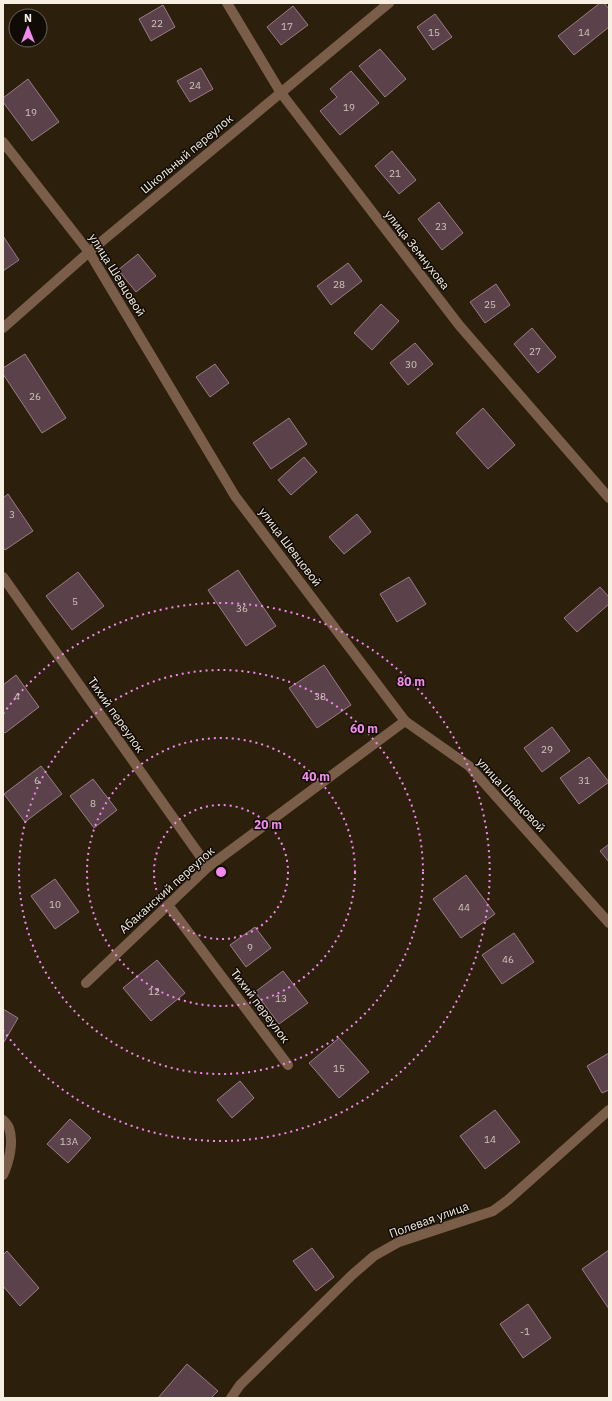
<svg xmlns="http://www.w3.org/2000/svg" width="612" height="1401" viewBox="0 0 612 1401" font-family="'IBM Plex Sans',sans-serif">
  <rect width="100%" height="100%" fill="#2c200c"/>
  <!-- building -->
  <g fill="#5b424a" stroke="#997c86">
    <path d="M600 3H604L609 9V27L574 55 558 36Z"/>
    <path d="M163 5 175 27 151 41 139 19Z"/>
    <path d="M293 6 308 25 281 45 267 27Z"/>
    <path d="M435 14 452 37 433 50 417 27Z"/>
    <path d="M380 49 406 79 385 97 359 66Z"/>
    <path d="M201 68 213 89 190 102 177 81Z"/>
    <path d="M351 71 379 103 340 135 320 111 337 97 330 89Z"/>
    <path d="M28 79 59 122 32 141 3 102V98Z"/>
    <path d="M392 151 416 180 399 194 375 166Z"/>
    <path d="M439 202 463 233 442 250 418 219Z"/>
    <path d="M3 236 19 260 3 271Z"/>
    <path d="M138 254 156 276 136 292 118 270Z"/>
    <path d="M348 263 362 281 331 305 317 286Z"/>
    <path d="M496 284 510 305 485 323 470 302Z"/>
    <path d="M381 304 399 321 372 350 354 333Z"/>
    <path d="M532 328 556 357 538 373 514 344Z"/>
    <path d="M415 343 433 364 408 385 390 363Z"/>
    <path d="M25 354 66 418 42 433 3 374V368Z"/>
    <path d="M215 364 229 383 210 397 196 377Z"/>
    <path d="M483 408 515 445 488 469 456 433Z"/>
    <path d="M289 418 307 444 271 469 253 443Z"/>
    <path d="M304 457 317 472 291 495 278 480Z"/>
    <path d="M8 494 33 531 5 550 3 547V498Z"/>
    <path d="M357 514 371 532 344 554 329 537Z"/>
    <path d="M238 570 276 626 246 646 208 590Z"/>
    <path d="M78 572 104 606 72 630 46 596Z"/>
    <path d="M409 577 426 604 397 622 380 594Z"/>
    <path d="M600 587 609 597V604L577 632 564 618Z"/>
    <path d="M324 665 351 705 317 728 289 688Z"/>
    <path d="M16 675 39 707 5 733 3 731V685Z"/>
    <path d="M552 727 570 751 542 772 524 748Z"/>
    <path d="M589 757 609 782 579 804 560 778Z"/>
    <path d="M41 766 62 794 25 822 4 794Z"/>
    <path d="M93 779 117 810 94 828 70 796Z"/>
    <path d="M609 844V862L600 851Z"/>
    <path d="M466 875 495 914 461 938 433 899Z"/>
    <path d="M55 879 79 912 55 929 31 896Z"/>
    <path d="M255 927 271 948 246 967 230 945Z"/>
    <path d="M514 933 534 962 502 984 482 955Z"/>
    <path d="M157 960 185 993 151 1021 123 988Z"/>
    <path d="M283 971 308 1003 279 1024 255 992Z"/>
    <path d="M3 1009 18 1018 4 1042 3 1041Z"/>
    <path d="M339 1038 369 1072 339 1098 309 1063Z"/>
    <path d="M609 1053V1090L602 1093 587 1066Z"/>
    <path d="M240 1081 254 1098 232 1118 217 1100Z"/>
    <path d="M495 1110 520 1142 485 1169 460 1136Z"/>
    <path d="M70 1119 91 1138 68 1163 47 1144Z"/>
    <path d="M312 1248 334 1277 316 1291 293 1261Z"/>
    <path d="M609 1250V1309L582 1269Z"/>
    <path d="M7 1251 39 1288 20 1306 3 1286V1255Z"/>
    <path d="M528 1304 551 1338 523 1358 500 1324Z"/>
    <path d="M187 1364 218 1391 211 1398H158Z"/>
  </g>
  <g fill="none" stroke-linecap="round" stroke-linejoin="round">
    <!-- minor -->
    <g stroke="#7b5e49" stroke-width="10">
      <path d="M227 3 281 93 459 325 609 498"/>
      <path d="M3 142 89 252 235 496 405 721 469 766 609 923"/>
      <path d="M3 328 89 252 389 3"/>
      <path d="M3 577 208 867"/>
      <path d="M168 905 288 1065"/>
      <path d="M86 983 208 867 405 721"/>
      <path d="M3 1120C5 1122 8 1125 9 1128 14 1142 9 1162 3 1175"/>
      <path d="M231 1398 240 1385 352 1275 374 1256 399 1242 493 1211 508 1200 609 1110"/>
    </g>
  </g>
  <!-- distance rings -->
  <g fill="none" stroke="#f489f0" stroke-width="2" stroke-dasharray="2 4">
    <circle cx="221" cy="872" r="67"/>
    <circle cx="221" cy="872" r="134"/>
    <circle cx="221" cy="872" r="202"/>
    <path d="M3 714A269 269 0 1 1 3 1030"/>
  </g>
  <g text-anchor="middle" stroke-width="3" stroke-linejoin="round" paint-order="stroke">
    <!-- number labels -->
    <g font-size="10" fill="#d1c4bd">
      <text x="157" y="27">22</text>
      <text x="287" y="30">17</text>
      <text x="434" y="36">15</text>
      <text x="584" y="36">14</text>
      <text x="195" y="89">24</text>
      <text x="349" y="111">19</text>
      <text x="31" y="116">19</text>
      <text x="395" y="177">21</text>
      <text x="441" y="230">23</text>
      <text x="339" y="288">28</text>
      <text x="490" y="308">25</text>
      <text x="535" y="355">27</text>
      <text x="411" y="368">30</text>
      <text x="35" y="400">26</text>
      <text x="12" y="518">3</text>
      <text x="75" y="605">5</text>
      <text x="242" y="612">36</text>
      <text x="17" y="700">4</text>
      <text x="320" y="700">38</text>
      <text x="547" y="753">29</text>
      <text x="37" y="784">6</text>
      <text x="584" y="784">31</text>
      <text x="93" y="807">8</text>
      <text x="55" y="908">10</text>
      <text x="464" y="911">44</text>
      <text x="250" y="951">9</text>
      <text x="508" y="963">46</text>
      <text x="154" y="995">12</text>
      <text x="281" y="1002">13</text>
      <text x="339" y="1072">15</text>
      <text x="490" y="1143">14</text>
      <text x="69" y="1145">13А</text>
      <text x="525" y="1335">-1</text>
    </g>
    <!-- street labels -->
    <g font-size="12" fill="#f8efe3" stroke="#100b04">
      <text transform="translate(187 154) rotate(-40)" y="4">Школьный переулок</text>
      <text transform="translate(417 250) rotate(52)" y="4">улица Земнухова</text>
      <text transform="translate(117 275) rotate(58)" y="4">улица Шевцовой</text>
      <text transform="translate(290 547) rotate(53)" y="4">улица Шевцовой</text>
      <text transform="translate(116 715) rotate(55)" y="4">Тихий переулок</text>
      <text transform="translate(511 795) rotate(48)" y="4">улица Шевцовой</text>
      <text transform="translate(167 890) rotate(-42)" y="4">Абаканский переулок</text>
      <text transform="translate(260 1006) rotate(53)" y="4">Тихий переулок</text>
      <text transform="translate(429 1220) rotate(-20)" y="4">Полевая улица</text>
    </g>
  </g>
  <circle cx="221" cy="872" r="6" fill="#f489f0" stroke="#100b04" stroke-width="2"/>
  <g font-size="12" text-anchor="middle" font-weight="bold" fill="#f489f0" stroke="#100b04" stroke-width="3" stroke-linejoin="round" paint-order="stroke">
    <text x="411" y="686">80 m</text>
    <text x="364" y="733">60 m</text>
    <text x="316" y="781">40 m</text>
    <text x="268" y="829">20 m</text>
  </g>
  <!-- border -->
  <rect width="612" height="1401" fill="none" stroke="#f8efe3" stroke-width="8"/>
  <!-- north arrow -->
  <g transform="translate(28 28)"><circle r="19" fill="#100b04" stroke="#6d665d"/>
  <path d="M0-3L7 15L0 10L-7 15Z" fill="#f489f0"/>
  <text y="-6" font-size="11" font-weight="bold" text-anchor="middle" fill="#f8efe3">N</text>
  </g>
</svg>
